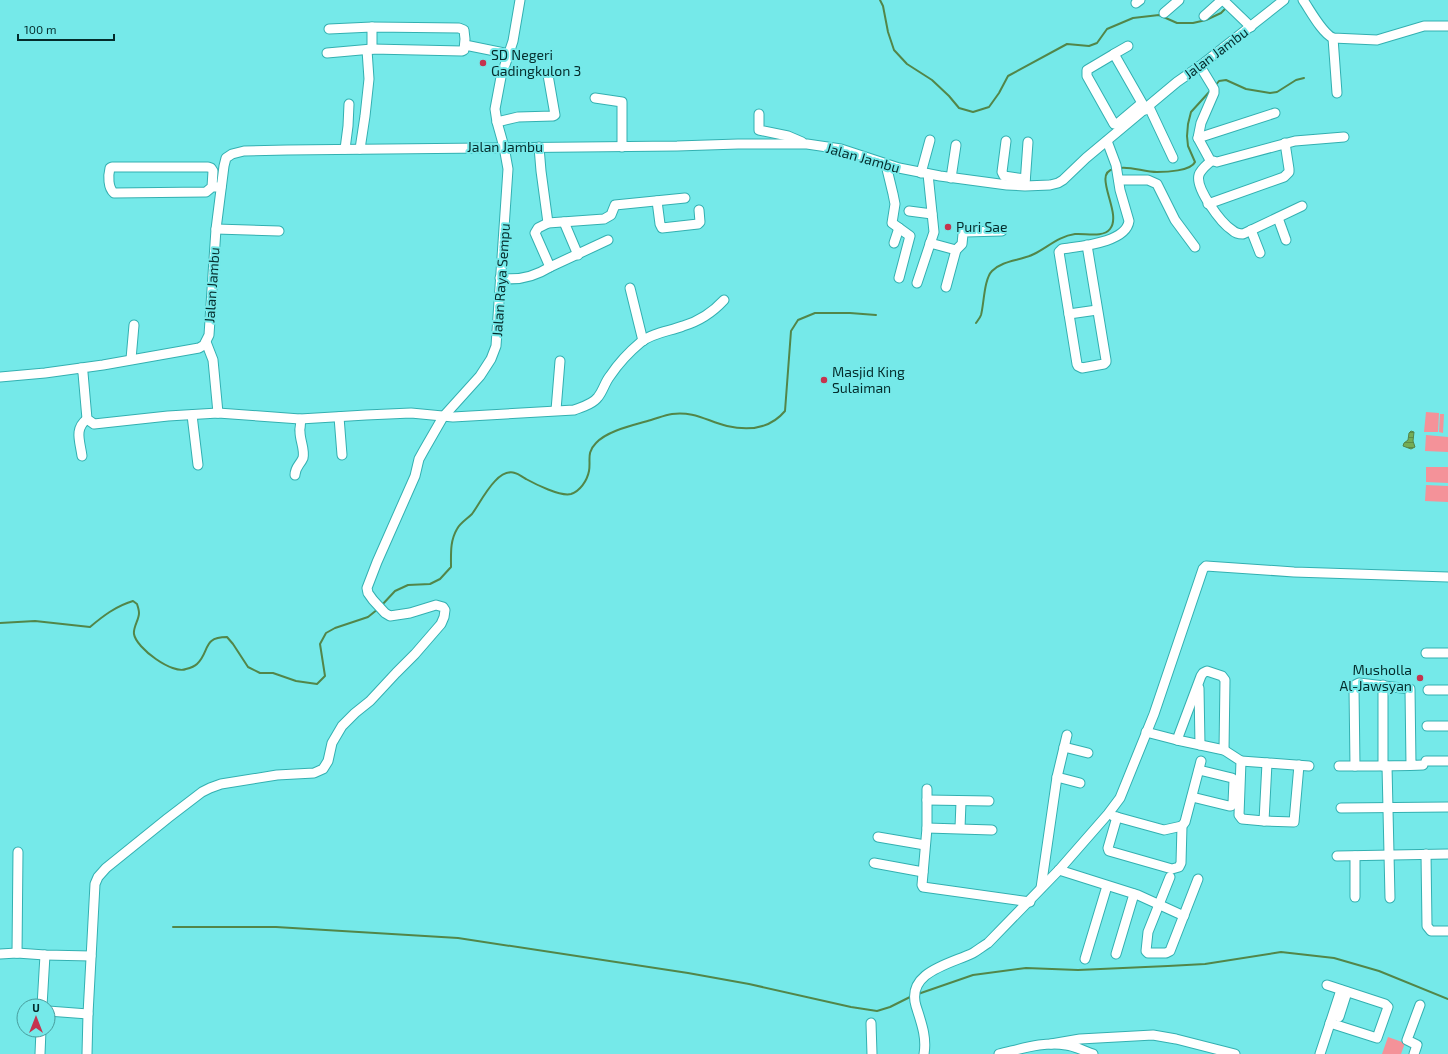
<svg xmlns="http://www.w3.org/2000/svg" width="1448" height="1054" viewBox="0 0 1448 1054" font-family="'Exo 2',sans-serif">
  <defs>
    <pattern id="water-rules" width="6" height="5" patternUnits="userSpaceOnUse"><rect width="6" height="5" fill="#74ac55"/><path d="M0 2.5h6" fill="none" stroke="#5d8c47"/></pattern>
  </defs>
  <rect width="100%" height="100%" fill="#75e9e9"/>
  <!-- grass -->
  <g fill="#f49299">
    <path d="M1426 412 1439 413 1438 432H1424Z"/>
    <path d="M1440 414H1444L1443 433 1439 432Z"/>
    <path d="M1426 435 1448 437V452L1425 451Z"/>
    <path d="M1426 467H1448V483L1426 482Z"/>
    <path d="M1426 485 1448 486V502L1425 501Z"/>
    <path d="M1388 1037 1405 1043 1401 1054H1382Z"/>
  </g>
  <!-- water -->
  <path fill="url(#water-rules)" stroke="#528649" d="M1411 431 1414 432 1413 441 1415 447 1411 449 1403 446 1404 443 1408 440 1409 433Z"/>
  <g fill="none" stroke-linecap="round" stroke-linejoin="round">
    <!-- stream -->
    <g stroke="#528649" stroke-width="2">
      <path d="M880 0 883 6 888 32 894 50 907 64 932 80 949 96 959 108 973 112 989 107 999 93 1008 76 1067 44 1089 46 1097 43 1107 29 1133 18 1159 15 1177 23H1193L1206 20 1221 13 1227 7"/>
      <path d="M1215 86 1219 81 1226 80 1246 89 1270 93 1277 92 1296 80 1304 78"/>
      <path d="M1119 168C1131 166 1144 172 1157 172 1166 172 1191 171 1195 162L1188 146 1187 136 1188 124 1191 112 1211 90"/>
      <path d="M976 323C978 320 980 318 981 315 984 304 984 279 992 271 1003 260 1020 261 1034 254 1048 247 1059 236 1075 234 1085 233 1103 238 1110 229 1123 213 1091 173 1114 169"/>
      <path d="M381 606 395 591 408 585 430 584 440 579 451 567C451 553 450 541 457 529 460 523 467 519 472 514 481 502 497 467 515 473 519 474 522 477 526 479 535 484 561 497 571 494 580 491 587 481 589 471 591 460 586 453 596 443 608 430 635 425 651 420 658 418 665 415 672 414 694 411 707 421 727 426 749 431 770 429 785 411L791 331 798 320 815 313H850L876 315"/>
      <path d="M0 623 35 621 90 627C103 616 116 606 133 601L137 604C138 607 139 611 139 613 139 620 133 627 134 634 136 648 173 675 186 669 190 668 195 666 197 664 210 652 202 637 227 637L233 644 248 667 260 673H273L296 681 317 684 325 676 320 644 326 633 335 628 368 617 378 609"/>
      <path d="M173 927H276L458 938 688 973 749 984 851 1007 877 1011 890 1007 912 996"/>
      <path d="M918 994 973 975 1026 968 1078 970 1168 966 1205 964 1281 952 1334 958 1379 971 1448 999"/>
    </g>
    <defs>
      <g id="minor">
        <path d="M1223 0 1251 27"/>
        <path d="M1303 0C1310 10 1322 33 1333 38L1377 40 1424 26H1448"/>
        <path d="M1136 3 1140 0"/>
        <path d="M1164 13 1179 0"/>
        <path d="M1204 16 1222 0"/>
        <path d="M1333 38 1337 93"/>
        <path d="M465 45 510 54"/>
        <path d="M372 49V27"/>
        <path d="M327 53 372 49 462 51 464 50 465 39 464 30 459 28 372 27 329 29"/>
        <path d="M1114 54 1128 46"/>
        <path d="M1200 66 1214 89V93L1201 123 1198 138 1210 160 1217 162 1295 141 1344 137"/>
        <path d="M595 98 622 102V147"/>
        <path d="M1142 103 1117 124H1114L1087 76V70L1114 54 1142 103 1145 110"/>
        <path d="M1149 107 1173 158"/>
        <path d="M759 114V130L788 136 802 142"/>
        <path d="M497 122 518 117 553 116 555 115 548 75"/>
        <path d="M1198 138 1275 113"/>
        <path d="M1006 141 1002 172 1004 176 1025 179"/>
        <path d="M539 147 541 171 548 223"/>
        <path d="M345 149 348 126 349 104"/>
        <path d="M360 149 365 116 369 79 367 50"/>
        <path d="M1211 161C1207 165 1201 169 1199 175 1195 188 1221 223 1232 230 1235 233 1239 234 1243 234L1302 206"/>
        <path d="M886 165 893 194 895 204 892 223 910 236 899 278"/>
        <path d="M921 173 930 140"/>
        <path d="M951 178 956 145"/>
        <path d="M1119 180H1148L1157 184 1175 220 1195 247"/>
        <path d="M1025 184 1028 142"/>
        <path d="M212 187 213 171 211 168 208 167H112L110 168C108 176 108 188 114 193L206 192 212 187H221"/>
        <path d="M657 201 660 224 662 228 698 224 700 222 699 210"/>
        <path d="M1208 204 1284 177 1289 172V169L1285 143"/>
        <path d="M909 211 932 214"/>
        <path d="M1278 218 1286 240"/>
        <path d="M564 222 578 255"/>
        <path d="M216 229 279 231"/>
        <path d="M1251 230 1260 253"/>
        <path d="M608 240 550 267 535 233 538 228 548 223 604 219 611 215 615 205 685 198"/>
        <path d="M894 243 899 228"/>
        <path d="M930 243 956 250 962 244 963 234 965 232 1002 231"/>
        <path d="M1087 245 1106 360V362L1104 364 1082 368 1078 366 1077 364 1059 252 1062 249C1080 246 1126 243 1129 221L1120 190 1116 165 1107 141"/>
        <path d="M500 278C519 281 534 277 550 267"/>
        <path d="M917 283 934 232 928 174"/>
        <path d="M946 287 956 250"/>
        <path d="M630 288 643 341"/>
        <path d="M1069 314 1097 310"/>
        <path d="M206 342 213 360 218 413"/>
        <path d="M131 359 134 325"/>
        <path d="M81 368 83 373 87 419 94 424 168 416 218 413 300 419 366 415 411 413 453 417 574 410C582 407 593 404 598 397 603 391 605 382 610 376 618 364 629 352 641 342 652 333 670 331 683 326 700 321 712 313 724 300"/>
        <path d="M0 377 45 373 103 365 199 348 204 345 209 335 216 229 224 166 226 158 232 154 244 151 287 150 677 146 738 144H807L841 149 899 168 940 176 1007 185 1025 186 1050 185 1058 183 1063 180 1086 158 1177 82 1200 66 1284 0"/>
        <path d="M556 410 560 361"/>
        <path d="M192 415 198 465"/>
        <path d="M339 417 342 455"/>
        <path d="M82 456C80 441 74 429 87 419"/>
        <path d="M295 475C295 467 300 465 303 458 305 449 300 441 300 432 299 427 302 425 300 419"/>
        <path d="M1426 653H1448"/>
        <path d="M1383 685V766"/>
        <path d="M1199 688 1200 745"/>
        <path d="M1428 690H1448"/>
        <path d="M1427 726H1448"/>
        <path d="M1146 732 1177 740 1201 676 1203 673 1207 671 1222 676 1225 680 1224 750"/>
        <path d="M1177 740 1224 750 1241 761 1239 815 1242 819 1264 821 1267 763"/>
        <path d="M1064 747 1088 753"/>
        <path d="M1241 761 1309 766"/>
        <path d="M1426 761H1448"/>
        <path d="M1411 765 1410 689 1359 683 1355 685 1354 688 1355 766C1378 766 1400 766 1423 765"/>
        <path d="M1339 766H1355"/>
        <path d="M1387 766 1390 898"/>
        <path d="M1057 777 1080 783"/>
        <path d="M927 789V828L922 885 923 887 1030 902"/>
        <path d="M1192 797 1229 806H1231L1233 803 1234 780 1232 778 1199 770"/>
        <path d="M927 800 989 801"/>
        <path d="M1341 808 1448 807"/>
        <path d="M1113 816 1164 830 1182 826"/>
        <path d="M1117 817 1108 848 1109 851 1172 869 1179 867 1181 863 1182 826 1185 822 1201 761"/>
        <path d="M1264 821 1294 822 1299 765"/>
        <path d="M927 828 992 830"/>
        <path d="M960 828 961 802"/>
        <path d="M878 837 925 845"/>
        <path d="M1426 854 1427 926 1431 931H1448"/>
        <path d="M1337 856 1448 854"/>
        <path d="M874 863 923 872"/>
        <path d="M1059 870 1138 895 1184 916"/>
        <path d="M1170 877 1148 932 1146 951 1148 953H1166L1170 951 1198 879"/>
        <path d="M1041 888 1057 777 1067 735"/>
        <path d="M1355 897V856"/>
        <path d="M17 953 18 852"/>
        <path d="M0 954 17 953 45 955 91 956"/>
        <path d="M1116 954 1134 894"/>
        <path d="M1085 959 1107 886"/>
        <path d="M1327 985 1385 1004 1388 1007 1377 1038 1330 1023"/>
        <path d="M42 1006 45 955"/>
        <path d="M48 1011 88 1014"/>
        <path d="M1339 1017 1347 992"/>
        <path d="M871 1023 872 1054"/>
        <path d="M1051 1044 1080 1039 1153 1035 1176 1039 1235 1054"/>
        <path d="M40 1054 41 1030"/>
        <path d="M87 1054 88 1014 95 884 98 877 106 868 168 818 202 792 210 788 221 784 277 775 314 773 323 769 328 761 332 743 342 726 355 713 370 701 396 673 415 654 441 624 444 617 445 610 443 607 436 605 410 613 390 616 385 613 373 600 368 593 367 588 377 562 415 476 419 459 424 450 443 417 480 376 491 359 496 346 508 169 504 147 497 122 495 109 501 77 513 41 520 0"/>
        <path d="M924 1054C927 1037 921 1022 916 1006 906 972 950 964 973 953 978 950 983 946 988 943L1059 870 1108 814 1120 798 1154 714 1203 569 1206 566 1294 572 1448 577"/>
        <path d="M999 1054C1021 1049 1044 1041 1066 1045 1075 1046 1084 1051 1093 1054"/>
        <path d="M1320 1054 1341 990"/>
        <path d="M1414 1054 1417 1045 1407 1040 1420 1005"/>
      </g>
    </defs>
    <!-- minor casing -->
    <use href="#minor" stroke="#33b0b1" stroke-width="11"/>
    <!-- minor -->
    <use href="#minor" stroke="#fff" stroke-width="9"/>
  </g>
  <!-- markers -->
  <g fill="#c5344e" stroke="#75e9e9" stroke-width="1.5">
    <circle cx="483" cy="63" r="4"/>
    <circle cx="948" cy="227" r="4"/>
    <circle cx="824" cy="380" r="4"/>
    <circle cx="1420" cy="678" r="4"/>
  </g>
  <g text-anchor="middle" stroke-width="4" stroke-linejoin="round" paint-order="stroke">
    <!-- street labels -->
    <g font-size="14" fill="#042c2c" stroke="#75e9e9">
      <text transform="translate(1216 53) rotate(-37)" y="5">Jalan Jambu</text>
      <text x="505" y="152">Jalan Jambu</text>
      <text transform="translate(863 158) rotate(16)" y="5">Jalan Jambu</text>
      <text transform="translate(501 280) rotate(-86)" y="5">Jalan Raya Sempu</text>
      <text transform="translate(212 285) rotate(-86)" y="5">Jalan Jambu</text>
    </g>
    <!-- poi labels -->
    <g font-size="14" fill="#042c2c" stroke="#75e9e9" text-anchor="start">
      <text x="491" y="60">SD Negeri<tspan x="491" dy="16">Gadingkulon 3</tspan></text>
      <text x="956" y="232">Puri Sae</text>
      <text x="832" y="377">Masjid King<tspan x="832" dy="16">Sulaiman</tspan></text>
      <text x="1412" y="675" text-anchor="end">Musholla<tspan x="1412" dy="16">Al-Jawsyan</tspan></text>
    </g>
  </g>
  <!-- north arrow -->
  <g transform="translate(36 1018)"><circle r="19" fill="#75e9e9" stroke="#489d9d"/>
  <path d="M0-3L7 15L0 10L-7 15Z" fill="#c5344e"/>
  <text y="-6" font-size="11" font-weight="bold" text-anchor="middle" fill="#042c2c">U</text>
  </g>
  <!-- scale -->
  <path d="M18 34v6h96v-6" fill="none" stroke="#042c2c" stroke-width="2"/>
  <text x="24" y="34" font-size="12" fill="#042c2c" stroke="#75e9e9" stroke-width="3" paint-order="stroke">100 m</text>
</svg>
